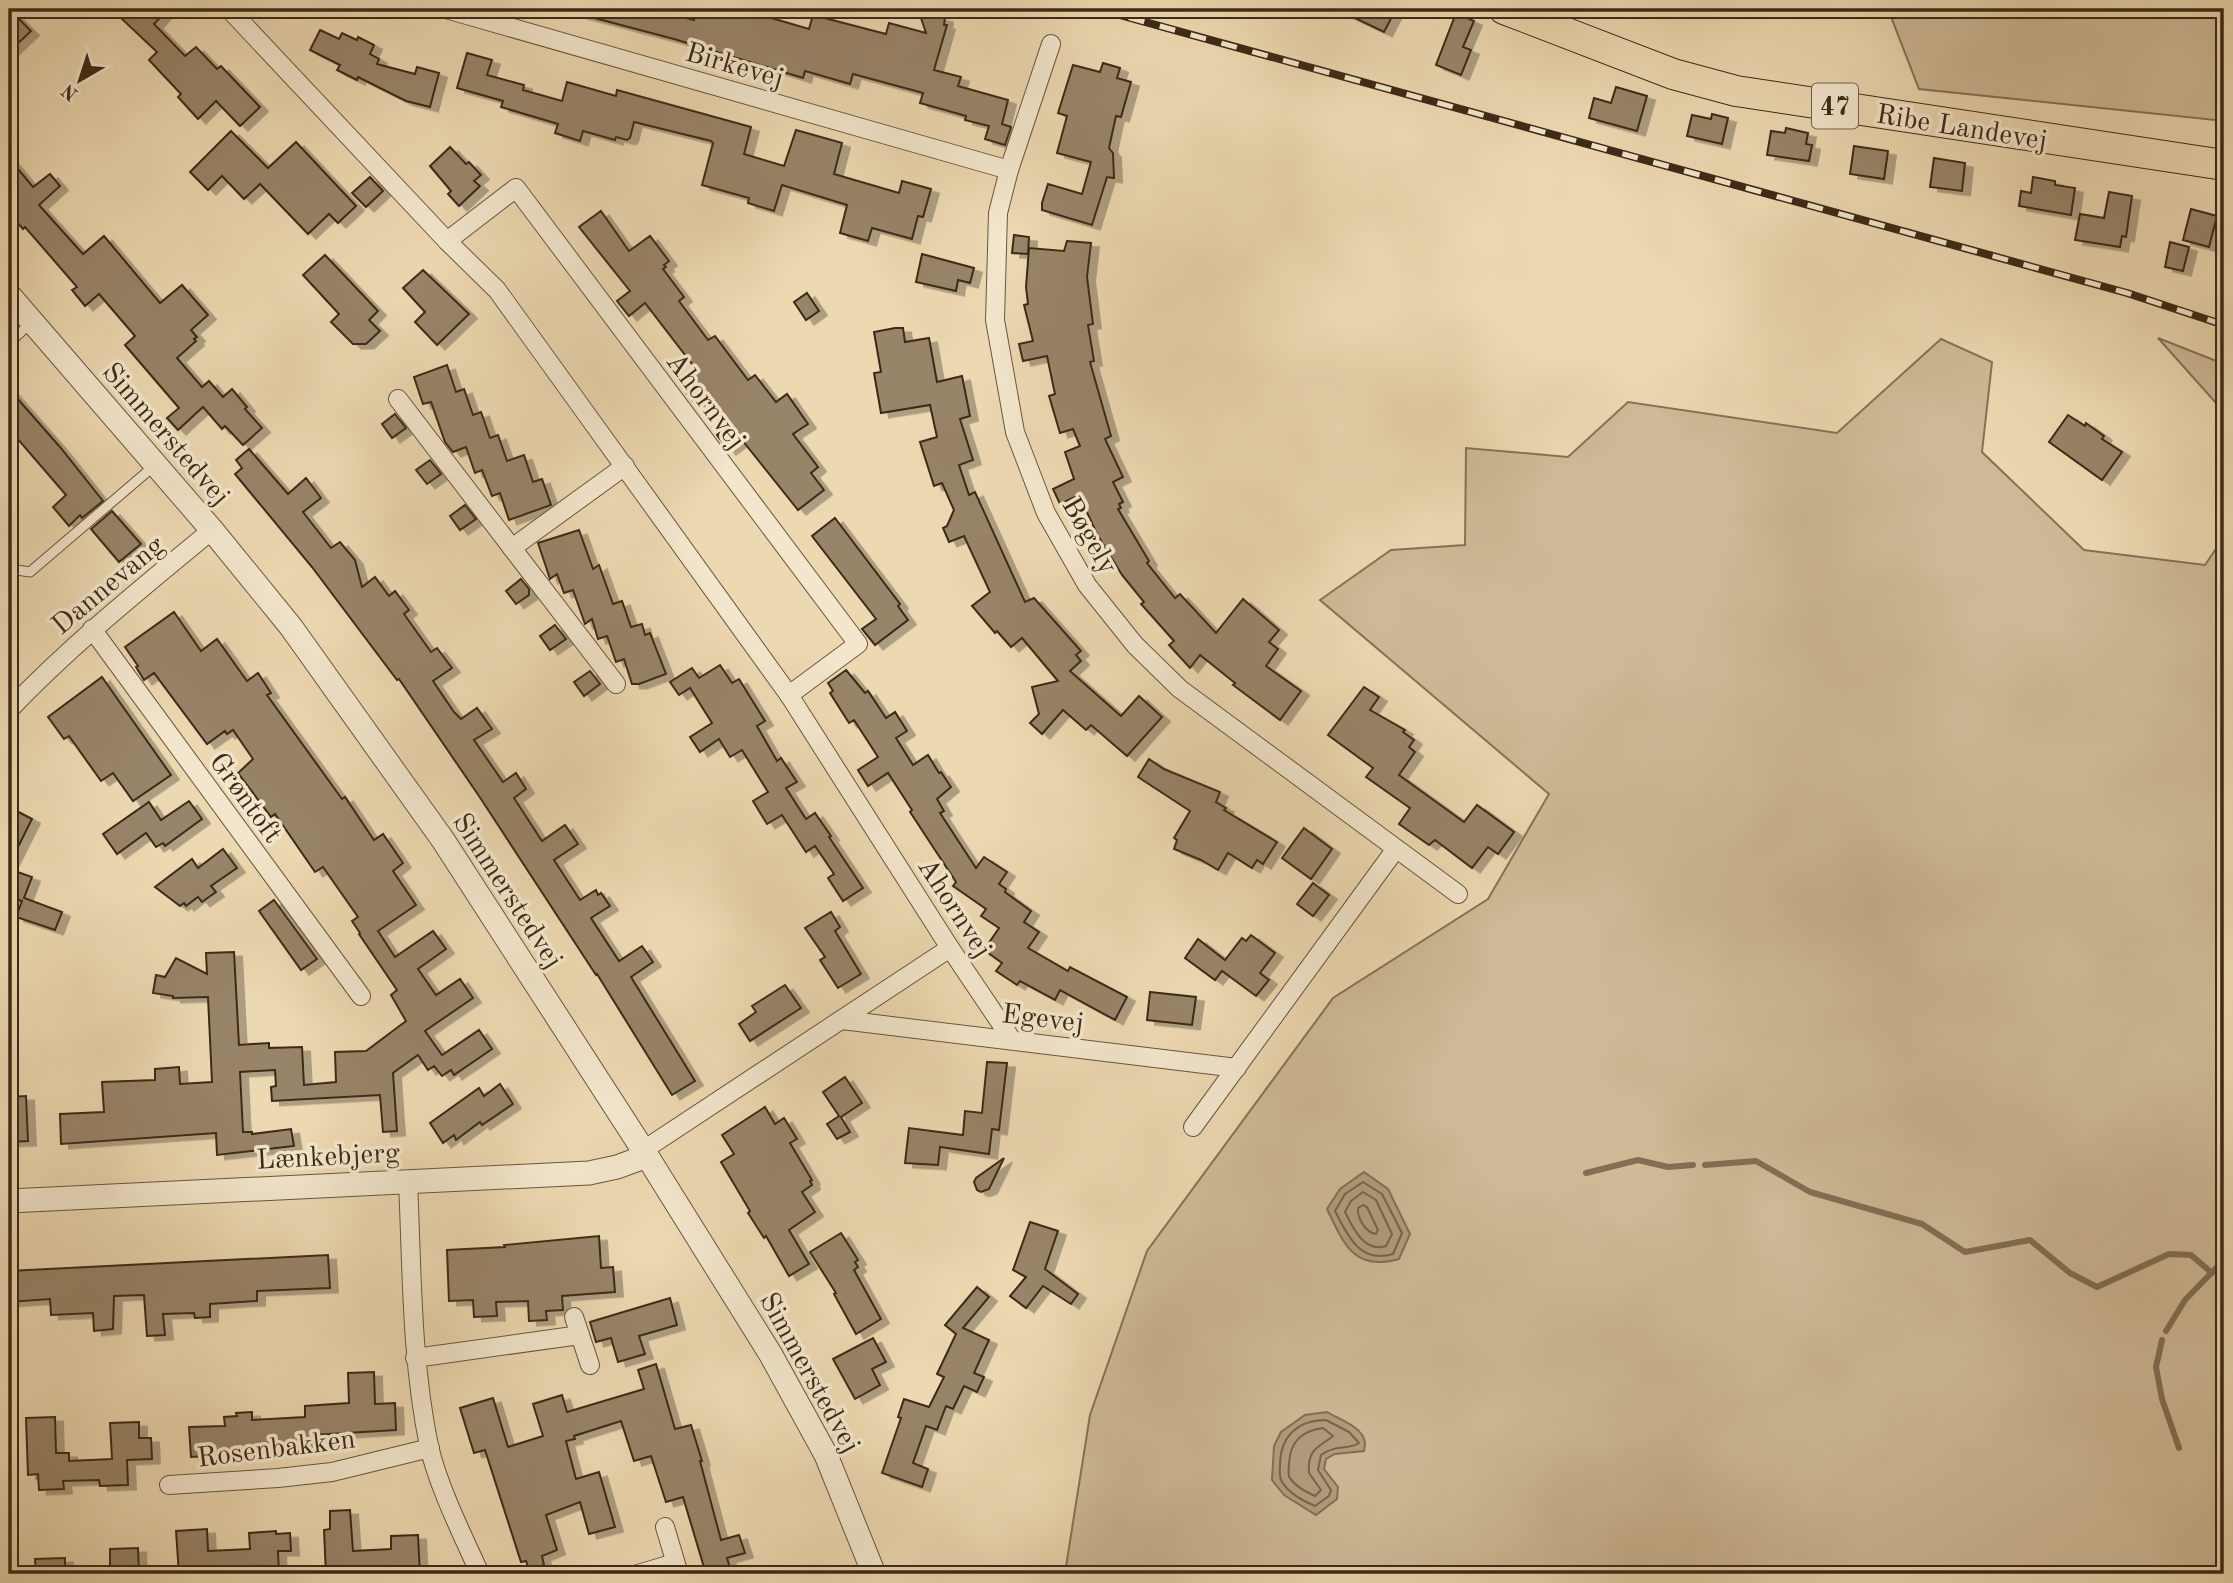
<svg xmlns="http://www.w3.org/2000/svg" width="2233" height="1583" viewBox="0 0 2233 1583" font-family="'Old Standard TT',serif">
  <defs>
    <filter id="shadow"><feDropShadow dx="8" dy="4.5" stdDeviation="0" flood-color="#0004"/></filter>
  </defs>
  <rect width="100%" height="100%" fill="#ecd8b1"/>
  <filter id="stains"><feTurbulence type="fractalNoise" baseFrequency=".00286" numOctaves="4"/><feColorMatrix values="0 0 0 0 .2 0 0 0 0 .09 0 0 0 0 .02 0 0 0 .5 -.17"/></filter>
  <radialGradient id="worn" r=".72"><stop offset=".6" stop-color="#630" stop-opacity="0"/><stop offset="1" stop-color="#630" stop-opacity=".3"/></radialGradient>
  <!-- green -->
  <g fill="#ceba97" stroke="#857257" stroke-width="2">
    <path d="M1888 9H2224V121L1919 89Z"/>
    <path d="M2158 338 2224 364V420L2217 404Z"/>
    <path d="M1941 339 1992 362 1982 452 2084 550 2205 565 2224 537V1574L1065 1573 1090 1415 1147 1251 1333 998 1488 899 1549 794 1320 600 1391 550 1465 545 1466 448 1568 457 1628 402 1837 433Z"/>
  </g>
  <!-- water -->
  <g fill="#b09d7d" stroke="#826f54" stroke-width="2">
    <path d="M1364 1172 1388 1189 1410 1234 1399 1259C1354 1272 1344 1244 1327 1209L1340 1189Z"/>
    <path d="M1327 1412C1342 1421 1371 1429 1364 1451L1335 1454 1326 1459 1324 1469 1338 1487 1337 1499 1316 1515 1284 1495 1272 1480 1274 1446 1281 1432 1305 1415Z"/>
  </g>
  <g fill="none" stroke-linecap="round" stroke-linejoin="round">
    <!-- shore -->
    <g stroke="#76644a" stroke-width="2">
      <path d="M1363 1182 1382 1194 1402 1233 1393 1254C1360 1264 1348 1236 1335 1211L1345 1194Z"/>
      <path d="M1363 1192 1376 1200 1392 1234 1386 1246C1364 1253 1353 1228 1345 1212L1351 1201Z"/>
      <path d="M1363 1205 1367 1207 1378 1230 1376 1234C1366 1233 1357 1218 1358 1208Z"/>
      <path d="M1326 1420 1349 1432 1359 1443C1349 1450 1336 1444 1321 1455L1318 1470 1331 1490 1329 1496 1315 1506C1303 1501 1287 1492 1281 1480 1279 1475 1280 1469 1280 1463 1281 1436 1298 1420 1326 1420Z"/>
      <path d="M1323 1428 1333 1436C1318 1448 1307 1449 1309 1473L1321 1490 1315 1496C1306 1492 1293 1485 1289 1476 1288 1474 1289 1466 1289 1464 1290 1442 1301 1431 1323 1428Z"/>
    </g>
    <!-- stream -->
    <g stroke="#826f54" stroke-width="6">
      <path d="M1705 1165 1756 1161 1810 1192 1922 1224 1965 1252 2030 1240 2070 1273 2097 1287 2169 1254 2191 1255 2212 1273"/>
      <path d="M1586 1173 1638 1160 1668 1167 1693 1165"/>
      <path d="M2166 1331 2185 1300 2224 1260"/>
      <path d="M2162 1340 2156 1367 2162 1399 2179 1448"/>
    </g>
  </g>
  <!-- building -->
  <g fill="#988467" stroke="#3c2a17" stroke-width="2" filter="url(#shadow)">
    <path d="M9 9 31 31 9 52Z"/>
    <path d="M131 9H168L154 24 185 56 196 47 217 69 221 66 260 107 240 126 216 101 198 119 178 97 181 94 149 60 157 52 122 19Z"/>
    <path d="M580 9H651L694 20 697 10 709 13 711 9H751L762 12 761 15 809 29 813 15 886 34 889 23 926 33 919 12 945 18 944 25H947L934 70 961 77 958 86 1008 100 1002 124 1011 127 1005 145 985 139 989 126 965 120 966 116 920 103 923 93 853 74 850 84 805 71 803 78 674 39 579 14Z"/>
    <path d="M1336 9H1396L1384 32Z"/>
    <path d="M1456 13 1474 21 1463 47 1471 50 1461 75 1436 65Z"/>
    <path d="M320 30 339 39 342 33 357 40 358 37 374 45 370 54 379 59 377 64 415 74 417 67 439 73 430 107 406 101 358 77 357 80 337 70 340 65 310 50Z"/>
    <path d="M467 53 492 60 487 75 524 85 523 90 562 101 567 82 616 96 617 90 751 127 744 154 784 166 796 130 842 143 834 174 899 193 902 181 931 189 923 217 918 216 912 239 872 228 868 241 840 233 847 205 782 185 774 211 748 203 749 198 702 185 713 143 711 141 634 122 630 138 627 140 616 137 615 140 583 131 580 141 555 133 558 124 501 107 503 101 457 88Z"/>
    <path d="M1103 63 1120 68 1117 78 1131 82 1121 117 1116 116 1109 148 1113 153 1114 178 1107 177 1092 225 1042 210V203L1048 184 1082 194 1091 162 1057 153 1067 116 1058 113 1073 65 1100 72Z"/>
    <path d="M1616 87 1647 96 1637 131 1589 118 1594 98 1611 103Z"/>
    <path d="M1712 114 1728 118 1722 144 1687 136 1692 115 1711 119Z"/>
    <path d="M1786 128 1808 133 1806 144 1812 145 1809 161 1767 155 1771 131 1785 133Z"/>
    <path d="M231 131 268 168 296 142 356 206 338 223 329 214 308 234 260 184 244 199 222 176 208 190 190 172Z"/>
    <path d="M1854 146 1888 151 1884 179 1850 174Z"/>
    <path d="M450 147 466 164 469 162 481 175 474 181 480 186 459 206 448 194 451 191 430 166Z"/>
    <path d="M9 158 33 187 50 174 60 186 39 205 83 254 104 236 160 303 182 285 208 315 191 330 197 337 194 339 196 341 177 358 202 387 209 381 223 397 232 389 247 407 245 409 262 428 243 445 225 426 222 429 203 407 178 430 167 418 179 408 125 345 135 336 99 294 85 306 72 290 77 287 25 227 23 229 9 213Z"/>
    <path d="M1934 158 1965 163 1962 191 1930 187Z"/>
    <path d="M370 177 383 191 366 207 352 193Z"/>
    <path d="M2033 177 2055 181V185L2075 188 2071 215 2019 206 2021 191 2031 193Z"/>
    <path d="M2109 192 2132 196 2126 237 2122 236 2120 247 2075 240 2080 214 2104 218Z"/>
    <path d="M2191 209 2217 216 2209 247 2183 240Z"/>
    <path d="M601 211 629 251 650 236 669 261 664 265 666 267 663 269 684 297 679 301 708 340 715 336 748 380 755 375 776 402 787 394 808 424 793 434 818 467 811 473 824 490 798 510 742 440 728 450 717 435 730 425 707 393 695 403 678 382 695 368 645 303 629 316 617 301 630 291 579 227Z"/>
    <path d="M1014 235 1029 237 1028 254 1012 253Z"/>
    <path d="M1067 241 1091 243 1087 277 1093 324 1088 325 1094 361 1090 362 1111 436 1105 439 1123 477 1113 482 1123 502 1119 504 1121 508 1118 509 1149 561 1147 563 1175 598 1180 594 1216 633 1243 599 1279 630 1269 642 1278 649 1266 666 1301 691 1280 720 1233 685 1235 683 1200 655 1190 668 1169 645 1174 641 1141 604 1144 602 1122 575 1097 534 1079 495 1060 504 1053 489 1074 479 1065 452 1080 446 1073 429 1060 433 1049 396 1055 394 1047 356 1023 361 1019 344 1033 341 1024 305 1028 304 1026 287 1029 248 1064 251Z"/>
    <path d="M2170 242 2189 247 2183 271 2165 267Z"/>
    <path d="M922 254 974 268 970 283 958 280 956 291 916 282Z"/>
    <path d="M325 255 378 311 369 320 380 331 366 344H353L331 322 339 314 303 275Z"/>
    <path d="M423 270 469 314 437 345 415 322 425 312 403 288Z"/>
    <path d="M807 293 819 311 806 320 794 302Z"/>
    <path d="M895 328H903L905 342 929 338 937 382 962 376 970 416 960 419 973 460 959 465 969 495 975 492 1025 602 1034 598 1081 651 1076 655 1081 661 1070 671 1121 716 1139 696 1162 717 1127 756 1091 725 1086 730 1063 710 1042 734 1030 723 1039 714 1032 687 1058 681 1022 638 1011 647 997 631 995 633 972 606 990 592 964 536 949 542 943 528 947 526 954 510 942 483 934 486 920 442 937 437 930 405 881 413 874 373 881 372 874 332Z"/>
    <path d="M447 365 456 392 464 389 473 415 481 412 490 438 498 435 507 461 524 455 533 482 542 479 551 505 509 520 500 493 492 496 482 470 475 473 466 447 453 452 445 442 431 402 423 404 414 377Z"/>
    <path d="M9 389 60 447 103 501 82 518 80 515 69 526 53 507 66 495 9 429Z"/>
    <path d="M395 414 406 428 392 438 382 424Z"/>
    <path d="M2068 415 2085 426 2086 423 2104 436 2102 439 2122 452 2102 480 2049 442Z"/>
    <path d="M249 449 288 494 306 478 321 498 303 512 331 548 340 542 355 560 362 587 375 577 389 596 395 591 409 610 404 614 431 652 437 648 452 668 433 681 454 712 461 719 477 708 492 729 474 740 503 782 516 773 526 789 514 798 542 841 565 825 578 844 554 860 580 900 596 890 598 895 601 893 610 906 591 918 619 961 642 946 653 962 631 977 695 1081 672 1095 597 974 596 975 479 796 399 679 397 680 312 567 235 474 242 468 236 460Z"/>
    <path d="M430 460 441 474 427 484 416 470Z"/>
    <path d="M465 505 476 519 460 530 450 516Z"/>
    <path d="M112 511 141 544 119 562 91 529Z"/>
    <path d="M835 518 900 604 898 606 908 620 875 645 862 629 876 619 812 536Z"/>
    <path d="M579 530 593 569 599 565 613 604 622 601 631 627 642 624 645 635 650 633 666 674 639 684H632L624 659 616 662 607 636 598 639 592 619 585 624 573 590 564 593 557 574 550 579 538 543Z"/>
    <path d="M521 579 529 589V595L516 604 506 591Z"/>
    <path d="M174 612 201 651 217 639 247 681 258 673 271 693 267 695 342 799 345 797 374 840 383 834 403 863 393 871 416 905 378 931 395 957 433 931 446 949 418 969 436 995 460 979 473 998 425 1031 442 1055 479 1030 492 1049 454 1075 451 1070 442 1076 434 1066 428 1070 418 1055 393 1073 397 1131 383 1132 380 1095 272 1101 271 1087 276 1086 275 1070 240 1072 243 1132H252V1134L291 1129 294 1146 217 1155 216 1133 61 1144 60 1114 104 1112 102 1082 155 1080V1069L179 1067 180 1084 212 1082 208 997 173 998V996L153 993 156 975 165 977 176 958 207 974 206 953 234 952 239 1045 269 1043V1048L302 1047 304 1085 336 1082 335 1052 366 1051 406 1021 391 995 397 990 359 934 360 933 352 921 358 917 323 867 315 872 275 814 271 817 238 773 253 759 233 730 227 734 225 731 207 744 154 673 144 680 136 667 138 666 125 647Z"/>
    <path d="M555 625 566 639 550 650 540 636Z"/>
    <path d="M720 665 732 683 739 679 765 721 757 726 777 761 781 758 797 782 786 788 806 819 815 813 831 836 829 837 863 888 843 901 828 878 834 874 815 846 806 852 782 815 767 824 753 801 768 792 742 750 730 757 719 739 700 752 690 737 712 723 690 688 679 695 670 682 692 668 699 678Z"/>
    <path d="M846 670 865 693 868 691 886 718 895 712 907 731 896 738 913 765 928 755 939 773 941 772 951 787 937 799 944 811 940 813 976 868 984 857 1007 872 999 884 1006 889 1005 892 1031 911 1024 922 1039 932 1028 948 1068 971 1070 967 1127 997 1115 1020 1060 990 1055 1000 1020 981 1017 985 996 971 1002 963 984 950 999 928 981 916 986 909 953 886 956 882 910 812 912 810 888 773 868 786 858 770 878 757 854 720 849 723 830 693 833 691 828 683Z"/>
    <path d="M590 671 600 684 584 696 574 682Z"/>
    <path d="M102 677 171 775 133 801 113 773 101 781 69 736 64 739 48 717Z"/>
    <path d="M1364 687 1379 697 1370 710 1405 730 1403 732 1414 740 1409 747 1415 752 1399 775 1464 822 1477 805 1514 832 1498 854 1488 847 1472 868 1435 840 1429 845 1399 824 1410 808 1366 777 1373 768 1328 735Z"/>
    <path d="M1149 759 1164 769 1220 792 1216 802 1226 808 1224 810 1277 842 1263 864 1257 860 1252 868 1228 853 1218 870 1201 860 1174 849 1177 840 1174 838 1190 811 1138 777Z"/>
    <path d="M189 801 202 819 165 846 163 843 156 847 146 833 117 854 103 834 149 802 161 820Z"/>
    <path d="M9 807 32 819 9 865Z"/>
    <path d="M1304 828 1332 849 1311 879 1282 858Z"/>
    <path d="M223 849 237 868 211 886 216 892 202 902 198 897 186 906 184 903 180 906 155 887 192 859 198 868Z"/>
    <path d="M9 869 32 877 24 898 62 912 55 930 16 917 22 901 9 897Z"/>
    <path d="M1313 883 1329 895 1313 916 1297 904Z"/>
    <path d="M274 900 317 959 301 970 259 911Z"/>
    <path d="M831 912 840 927 835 931 861 974 838 988 820 960 825 957 805 928Z"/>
    <path d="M1251 935 1275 953 1260 973 1269 980 1256 996 1222 971 1215 980 1185 958 1198 939 1225 960 1242 938 1246 941Z"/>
    <path d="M785 985 801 1008 750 1041 739 1024 756 1012 752 1006Z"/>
    <path d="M1150 992 1196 997 1192 1025 1147 1020Z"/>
    <path d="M987 1062 1007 1063 999 1130 992 1129 989 1154 940 1147 938 1165 905 1163 909 1128 963 1135 965 1111 982 1113Z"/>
    <path d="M845 1077 862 1103 841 1117 850 1132 837 1139 827 1124 839 1116 823 1092Z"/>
    <path d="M500 1084 513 1104 482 1125 480 1122 456 1140 454 1135 443 1143 430 1123 479 1088 484 1096Z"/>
    <path d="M26 1096 28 1141 9 1142V1097Z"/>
    <path d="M765 1107 775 1124 784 1118 797 1139 790 1143 812 1180 810 1181 812 1185 802 1192 815 1212 789 1230 809 1264 789 1276 766 1236 764 1238 748 1213 750 1211 721 1162 734 1154 722 1135Z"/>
    <path d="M1004 1158 989 1189 981 1192 977 1190 974 1182 976 1178Z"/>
    <path d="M1030 1222 1058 1231 1045 1269 1078 1294 1071 1304 1043 1286 1026 1308 1010 1296 1026 1277 1013 1270Z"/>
    <path d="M841 1233 858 1260 855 1262 858 1267 854 1270 881 1319 856 1334 834 1294 836 1293 810 1252Z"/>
    <path d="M599 1236 601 1268 613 1267 615 1292 562 1296 563 1310 546 1311 547 1320 529 1321 528 1301 496 1302 497 1316 474 1317 473 1300 449 1301 447 1250 505 1247 504 1245Z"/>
    <path d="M328 1255 330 1288 257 1291V1301L210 1304V1317L195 1318 194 1313 163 1314 165 1335 147 1336 144 1295 114 1296 113 1329 94 1331 93 1313 51 1315 50 1299 9 1302V1271Z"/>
    <path d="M977 1287 989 1297 963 1328 989 1340 974 1373 984 1377 977 1392 964 1386 953 1409 946 1406 937 1430 926 1426 913 1463 928 1469 922 1487 882 1473 901 1418 898 1417 904 1399 929 1407 944 1377 937 1374 956 1334 945 1325Z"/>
    <path d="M670 1298 677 1325 639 1336 645 1354 618 1362 611 1338 596 1342 590 1322Z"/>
    <path d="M873 1338 886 1362 872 1369 880 1385 855 1399 833 1359Z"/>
    <path d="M656 1364 675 1429 691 1425 702 1461H700L721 1540 739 1535 745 1553 727 1558 732 1574H706L683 1497 666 1502 651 1456 634 1461 621 1421 574 1436 575 1439 566 1441 576 1479 599 1472 615 1527 589 1534 580 1502 546 1515 557 1550 542 1556 544 1565 529 1570 526 1561 521 1562 485 1450 474 1453 460 1408 493 1398 508 1447 543 1436 533 1404 562 1395 567 1412 644 1389 638 1370Z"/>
    <path d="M374 1372 375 1404 395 1403 396 1430 313 1435 314 1448 241 1451V1454L191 1457 189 1427 225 1426 224 1417 237 1416 236 1413 252 1412V1420L305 1417V1406L349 1403 348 1373Z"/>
    <path d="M55 1417 56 1453H69V1461L112 1459 110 1423 139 1422V1438H151L152 1459 127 1460 128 1485 100 1486 99 1480 63 1481 64 1489 39 1490 38 1474 28 1475 26 1418Z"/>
    <path d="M350 1510 353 1551 391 1549V1536L418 1535 420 1574H326L324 1530 330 1529V1511Z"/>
    <path d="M207 1529 208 1551 250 1549 249 1533 276 1531V1534L290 1533 291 1551H278L279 1574H179L176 1531Z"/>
    <path d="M138 1548 139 1574H110V1549Z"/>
    <path d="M65 1558V1574H36L35 1559Z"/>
  </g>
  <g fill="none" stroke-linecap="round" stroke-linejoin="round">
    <defs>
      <g id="service">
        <path d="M9 343 31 323"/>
        <path d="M9 564 17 570 30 572 154 466"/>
      </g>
      <g id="minor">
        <path d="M229 9 447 241 497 290 789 695 950 948 1012 1040"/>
        <path d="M446 9 1009 170"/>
        <path d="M1051 44 1009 170 998 213 995 320 1015 432 1046 513 1087 585 1135 645 1180 689 1458 894"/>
        <path d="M447 241 516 188 858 644 789 695"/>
        <path d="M398 399 616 684"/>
        <path d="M512 548 625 466"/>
        <path d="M92 629 361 996"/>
        <path d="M9 710C72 644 142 588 212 530"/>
        <path d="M842 1020 1237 1068"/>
        <path d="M1193 1127 1395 850"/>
        <path d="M642 1151 950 948"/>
        <path d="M408 1181C412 1269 411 1359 429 1446 438 1486 463 1536 480 1574"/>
        <path d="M574 1317 590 1365"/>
        <path d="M415 1358 580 1335"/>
        <path d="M169 1485 278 1478 332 1472 430 1448"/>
        <path d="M665 1527 679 1574"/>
        <path d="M638 1574 675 1563"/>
      </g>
      <g id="tertiary">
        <path d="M9 295 212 530 291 627 443 840 647 1156 771 1355 826 1455 874 1574"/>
        <path d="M9 1201 589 1173 617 1167 647 1156"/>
      </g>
      <path id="primary" d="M1504 9 1673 74 1736 91 2224 165"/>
    </defs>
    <!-- service casing -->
    <use href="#service" stroke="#68563e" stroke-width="11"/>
    <!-- minor casing -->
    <use href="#minor" stroke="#68563e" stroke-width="20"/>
    <!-- tertiary casing -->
    <use href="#tertiary" stroke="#68563e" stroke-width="25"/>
    <!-- primary casing -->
    <use href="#primary" stroke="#3c2a17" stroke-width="32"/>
    <!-- service -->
    <use href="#service" stroke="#f3e6cc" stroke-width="9"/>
    <!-- minor -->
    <use href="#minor" stroke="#f3e6cc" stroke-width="18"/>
    <!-- tertiary -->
    <use href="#tertiary" stroke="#f3e6cc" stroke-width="23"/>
    <!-- primary -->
    <use href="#primary" stroke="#ecd8b1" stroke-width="30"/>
    <defs>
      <path id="rail" d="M1098 9 2127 293 2224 325"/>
    </defs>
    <!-- rail casing -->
    <use href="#rail" stroke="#3c2a17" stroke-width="8"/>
    <!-- rail -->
    <use href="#rail" stroke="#f3e6cc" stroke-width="5" stroke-dasharray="16" stroke-linecap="butt"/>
  </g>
  <g text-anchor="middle" stroke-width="7" stroke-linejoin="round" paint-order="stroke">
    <!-- shield labels -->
    <rect fill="#f3e6cc" stroke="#73624d" stroke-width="2" x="1812" y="83.5" width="46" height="45" rx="5"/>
    <g font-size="26" font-weight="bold" fill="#3c2a17">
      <text x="1835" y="115">47</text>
    </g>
    <!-- street labels -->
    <g font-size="28" fill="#3c2a17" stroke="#f3e6cc">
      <text transform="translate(735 64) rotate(16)" y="10">Birkevej</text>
      <text transform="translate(1962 126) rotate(9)" y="10">Ribe Landevej</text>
      <text transform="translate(707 400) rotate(53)" y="10">Ahornvej</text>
      <text transform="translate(167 433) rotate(49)" y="10">Simmerstedvej</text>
      <text transform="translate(1091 535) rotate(60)" y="10">Bøgely</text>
      <text transform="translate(107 584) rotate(-40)" y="10">Dannevang</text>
      <text transform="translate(247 797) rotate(54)" y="10">Grøntoft</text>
      <text transform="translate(509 890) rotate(57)" y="10">Simmerstedvej</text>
      <text transform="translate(956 907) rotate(57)" y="10">Ahornvej</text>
      <text transform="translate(1043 1017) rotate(7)" y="10">Egevej</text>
      <text transform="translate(328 1155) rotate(-3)" y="10">Lænkebjerg</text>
      <text transform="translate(811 1372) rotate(61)" y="10">Simmerstedvej</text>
      <text transform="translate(276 1447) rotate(-7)" y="10">Rosenbakken</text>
    </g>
  </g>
  <!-- margin -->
  <rect width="2233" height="1583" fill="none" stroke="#ecd8b1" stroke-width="35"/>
  <rect x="10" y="10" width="2212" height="1562" fill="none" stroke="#3c2a17" stroke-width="3.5"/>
  <rect x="18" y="18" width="2198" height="1548" fill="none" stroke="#3c2a17" stroke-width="2"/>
  <!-- north arrow -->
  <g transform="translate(80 80) rotate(219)" stroke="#f3e6cc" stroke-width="5" paint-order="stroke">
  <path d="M0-5L12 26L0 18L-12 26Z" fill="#3c2a17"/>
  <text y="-10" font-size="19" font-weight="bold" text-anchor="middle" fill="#3c2a17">N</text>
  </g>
  <rect width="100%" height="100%" filter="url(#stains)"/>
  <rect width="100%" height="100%" fill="url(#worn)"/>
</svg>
